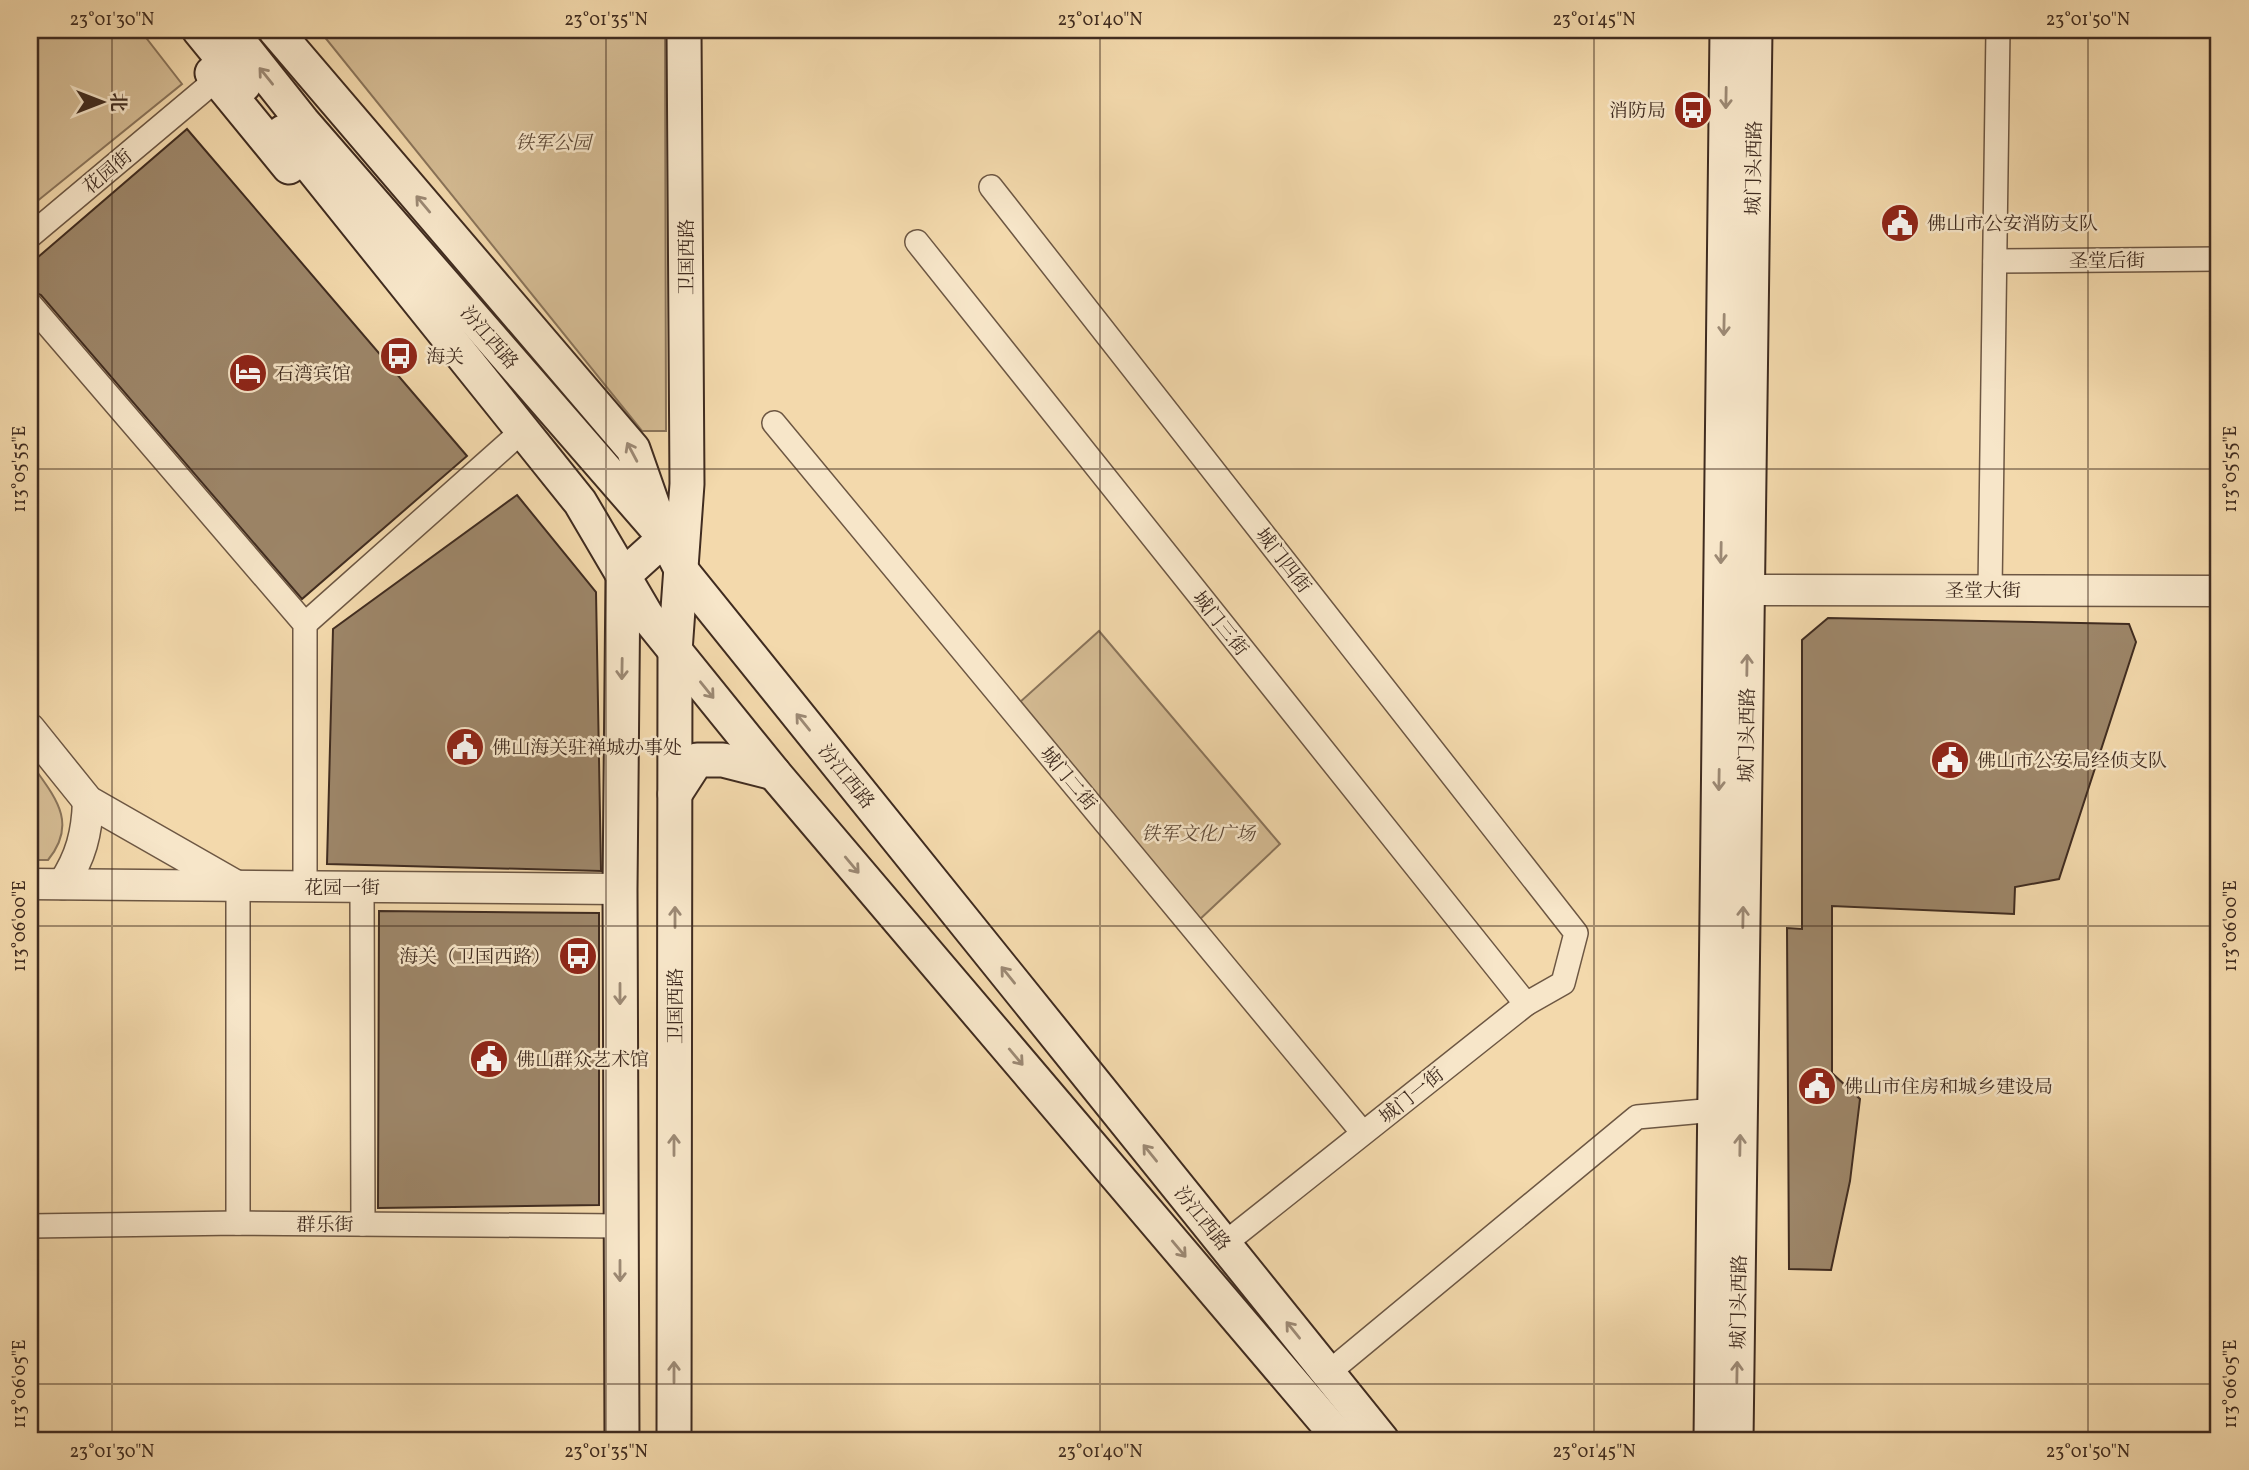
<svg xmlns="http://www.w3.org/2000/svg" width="2249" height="1470" viewBox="0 0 2249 1470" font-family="Vollkorn,'Noto Serif SC',serif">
  <rect width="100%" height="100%" fill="#f3d9ac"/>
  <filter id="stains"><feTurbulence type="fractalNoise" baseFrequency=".00286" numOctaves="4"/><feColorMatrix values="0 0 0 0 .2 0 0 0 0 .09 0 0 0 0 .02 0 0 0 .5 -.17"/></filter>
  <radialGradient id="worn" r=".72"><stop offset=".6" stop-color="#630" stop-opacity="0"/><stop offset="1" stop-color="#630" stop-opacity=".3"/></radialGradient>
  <!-- park -->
  <g fill="#d5bc94" stroke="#8a745a" stroke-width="2">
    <path d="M30 30H140L182 84 30 207Z"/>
    <path d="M319 30H665L666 431H642Z"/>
    <path d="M1099 631 1280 844 1198 921 1020 702Z"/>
    <path d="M30 762C54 796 79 822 48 860H30Z"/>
  </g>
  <!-- building -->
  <g fill="#9d8669" stroke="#402c20" stroke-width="2">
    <path d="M187 129 467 456 302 599 41 295 30 290V264Z"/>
    <path d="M517 495 596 592 601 871 327 864 333 629Z"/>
    <path d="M1828 618 2129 624 2136 642 2059 879 2015 887 2014 914 1832 906V1073L1860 1099 1850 1181 1831 1270 1789 1269 1787 928 1802 929V640Z"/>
    <path d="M379 911 599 913V1205L378 1208Z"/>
  </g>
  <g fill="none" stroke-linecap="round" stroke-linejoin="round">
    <defs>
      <g id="minor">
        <path d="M991 187 1576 933 1563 983 1526 1004 1224 1244"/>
        <path d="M30 236 217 79"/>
        <path d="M917 242 1526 1004"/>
        <path d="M1995 261 2219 259"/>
        <path d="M30 304 305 624V887"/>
        <path d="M774 423 1363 1133"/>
        <path d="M1990 590 1998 30"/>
        <path d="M305 624 512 440"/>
        <path d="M238 887V1223"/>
        <path d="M362 888 363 1224"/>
        <path d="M30 1226 238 1223 620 1226"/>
        <path d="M1328 1373 1637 1117 1715 1110"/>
      </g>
      <g id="tertiary">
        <path d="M1748 590 2219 591"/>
        <path d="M30 729 88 801 235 885"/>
        <path d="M30 884 620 889"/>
        <path d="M63 884C81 857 87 833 88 801"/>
      </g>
      <g id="secondary">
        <path d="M199 30 244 85"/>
        <path d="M230 30 303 122 665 538 682 571 1382 1440"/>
        <path d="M275 30 633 449 658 520"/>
        <path d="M212 73 289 167"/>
        <path d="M283 132 580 502 647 616 774 773 1341 1440"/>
        <path d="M623 576 665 538 673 518"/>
        <path d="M675 794 697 760H723L774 773"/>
        <path d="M622 1440 620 889 623 576"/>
        <path d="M674 1440 675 651 687 484 684 30"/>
        <path d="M1711 1440 1727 30"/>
        <path d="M1736 1440 1755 30"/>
      </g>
    </defs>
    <!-- minor casing -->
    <use href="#minor" stroke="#6d5743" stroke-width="26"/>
    <!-- tertiary casing -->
    <use href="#tertiary" stroke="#6d5743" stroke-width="33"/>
    <!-- secondary casing -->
    <use href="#secondary" stroke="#402c20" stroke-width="37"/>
    <!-- minor -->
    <use href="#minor" stroke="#f7e6c9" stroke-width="23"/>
    <!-- tertiary -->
    <use href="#tertiary" stroke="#f7e6c9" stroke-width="30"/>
    <!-- secondary -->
    <use href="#secondary" stroke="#f7e6c9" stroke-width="33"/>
  </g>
  <!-- one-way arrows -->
  <defs><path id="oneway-shaft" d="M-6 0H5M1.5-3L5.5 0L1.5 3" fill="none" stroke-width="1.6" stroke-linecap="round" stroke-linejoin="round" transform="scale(1.75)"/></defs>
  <g stroke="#9c8974">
    <use href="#oneway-shaft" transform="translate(266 76) rotate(-129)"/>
    <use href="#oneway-shaft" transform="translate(1726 98) rotate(91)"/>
    <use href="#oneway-shaft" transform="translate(423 204) rotate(-130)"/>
    <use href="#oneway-shaft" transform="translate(1724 325) rotate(91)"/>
    <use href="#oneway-shaft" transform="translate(632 452) rotate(-118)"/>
    <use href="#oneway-shaft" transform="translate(1721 553) rotate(91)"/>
    <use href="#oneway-shaft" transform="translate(1747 665) rotate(-89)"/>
    <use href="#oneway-shaft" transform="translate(622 669) rotate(91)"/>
    <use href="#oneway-shaft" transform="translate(707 690) rotate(51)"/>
    <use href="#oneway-shaft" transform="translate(803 722) rotate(-129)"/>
    <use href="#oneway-shaft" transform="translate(1719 780) rotate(91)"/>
    <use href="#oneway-shaft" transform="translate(852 865) rotate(50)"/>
    <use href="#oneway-shaft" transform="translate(675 917) rotate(-90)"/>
    <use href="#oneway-shaft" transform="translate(1743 917) rotate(-89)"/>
    <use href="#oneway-shaft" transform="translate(1008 975) rotate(-129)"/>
    <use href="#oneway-shaft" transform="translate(620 994) rotate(90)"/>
    <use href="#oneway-shaft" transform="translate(1016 1057) rotate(50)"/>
    <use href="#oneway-shaft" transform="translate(674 1145) rotate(-90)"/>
    <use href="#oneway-shaft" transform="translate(1740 1145) rotate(-89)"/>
    <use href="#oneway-shaft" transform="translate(1150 1153) rotate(-129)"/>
    <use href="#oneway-shaft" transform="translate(1179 1249) rotate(50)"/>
    <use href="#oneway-shaft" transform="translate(620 1271) rotate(90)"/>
    <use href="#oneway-shaft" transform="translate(1293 1330) rotate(-129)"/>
    <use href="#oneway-shaft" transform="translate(674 1372) rotate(-90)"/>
    <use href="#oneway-shaft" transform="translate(1737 1372) rotate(-89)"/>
  </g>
  <!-- ticks -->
  <path fill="none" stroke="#402c20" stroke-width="2" stroke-opacity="0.45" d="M112 30V1440M606 30V1440M1100 30V1440M1594 30V1440M2088 30V1440M30 469H2219M30 926H2219M30 1384H2219"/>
  <!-- icons -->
  <defs>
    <symbol id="bus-disc" viewBox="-11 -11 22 22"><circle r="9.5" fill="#8f2418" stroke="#f7e6c9"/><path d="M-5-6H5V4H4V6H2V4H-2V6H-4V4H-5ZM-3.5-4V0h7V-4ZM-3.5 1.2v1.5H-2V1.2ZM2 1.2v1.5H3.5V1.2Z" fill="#fff"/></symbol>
    <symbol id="civic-disc" viewBox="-11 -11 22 22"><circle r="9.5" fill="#8f2418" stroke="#f7e6c9"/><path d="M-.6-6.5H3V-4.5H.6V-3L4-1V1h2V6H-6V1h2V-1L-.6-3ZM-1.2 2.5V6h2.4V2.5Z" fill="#fff"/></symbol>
    <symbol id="hotel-disc" viewBox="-11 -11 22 22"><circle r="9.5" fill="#8f2418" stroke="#f7e6c9"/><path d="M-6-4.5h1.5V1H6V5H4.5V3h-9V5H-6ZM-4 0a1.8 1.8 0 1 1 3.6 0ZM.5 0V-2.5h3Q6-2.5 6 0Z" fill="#fff"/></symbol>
  </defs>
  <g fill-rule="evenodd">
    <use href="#bus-disc" x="1671" y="88" width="44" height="44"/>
    <use href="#civic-disc" x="1878" y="201" width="44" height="44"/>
    <use href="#bus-disc" x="377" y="334" width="44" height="44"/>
    <use href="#hotel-disc" x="226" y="351" width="44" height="44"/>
    <use href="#civic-disc" x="443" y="725" width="44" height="44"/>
    <use href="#civic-disc" x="1928" y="738" width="44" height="44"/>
    <use href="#bus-disc" x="556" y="934" width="44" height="44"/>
    <use href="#civic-disc" x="467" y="1037" width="44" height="44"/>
    <use href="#civic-disc" x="1795" y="1064" width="44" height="44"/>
  </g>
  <g text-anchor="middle" stroke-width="5" stroke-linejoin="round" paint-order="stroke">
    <!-- poi labels -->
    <g font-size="19" fill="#402c20" stroke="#f7e6c9" text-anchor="start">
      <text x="1666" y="117" text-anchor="end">消防局</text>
      <text x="1927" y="230">佛山市公安消防支队</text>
      <text x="426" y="363">海关</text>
      <text x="275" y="380">石湾宾馆</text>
      <text x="492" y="754">佛山海关驻禅城办事处</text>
      <text x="1977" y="767">佛山市公安局经侦支队</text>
      <text x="551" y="963" text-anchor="end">海关（卫国西路）</text>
      <text x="516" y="1066">佛山群众艺术馆</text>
      <text x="1844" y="1093">佛山市住房和城乡建设局</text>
    </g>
    <!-- park labels -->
    <g font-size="19" font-style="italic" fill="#5e4937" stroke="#f7e6c9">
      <text x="553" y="149">铁军公园</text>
      <text x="1198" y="840">铁军文化广场</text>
    </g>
    <!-- street labels -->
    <g font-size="19" fill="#402c20" stroke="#f7e6c9">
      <text transform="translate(1753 168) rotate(-89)" y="7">城门头西路</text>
      <text transform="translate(107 171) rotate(-40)" y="7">花园街</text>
      <text transform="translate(686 257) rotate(-90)" y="7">卫国西路</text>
      <text x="2107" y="267">圣堂后街</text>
      <text transform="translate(490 337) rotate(49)" y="7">汾江西路</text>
      <text transform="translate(1284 560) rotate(52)" y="7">城门四街</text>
      <text x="1983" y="597">圣堂大街</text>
      <text transform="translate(1221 623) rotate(51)" y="7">城门三街</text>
      <text transform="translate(1746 735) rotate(-89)" y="7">城门头西路</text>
      <text transform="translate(847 776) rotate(51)" y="7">汾江西路</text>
      <text transform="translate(1069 778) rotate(50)" y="7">城门二街</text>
      <text x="342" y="894">花园一街</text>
      <text transform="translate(675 1006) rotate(-90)" y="7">卫国西路</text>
      <text transform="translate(1411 1095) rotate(-39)" y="7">城门一街</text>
      <text transform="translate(1203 1218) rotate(51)" y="7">汾江西路</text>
      <text x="325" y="1231">群乐街</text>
      <text transform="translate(1738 1302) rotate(-89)" y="7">城门头西路</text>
    </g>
  </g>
  <!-- margin -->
  <rect width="2249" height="1470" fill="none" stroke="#f3d9ac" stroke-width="77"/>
  <!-- north arrow -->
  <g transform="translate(102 102) rotate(90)" stroke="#f7e6c9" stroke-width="5" paint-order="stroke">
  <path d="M0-5L12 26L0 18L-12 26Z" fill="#402c20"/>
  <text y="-10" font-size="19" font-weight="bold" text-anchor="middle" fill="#402c20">北</text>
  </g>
  <rect x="38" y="38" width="2172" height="1394" fill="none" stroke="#402c20" stroke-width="2.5"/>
  <g font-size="18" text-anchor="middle" fill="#402c20">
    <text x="112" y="25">23°01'30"N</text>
    <text x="606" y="25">23°01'35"N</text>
    <text x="1100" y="25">23°01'40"N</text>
    <text x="1594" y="25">23°01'45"N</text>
    <text x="2088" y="25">23°01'50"N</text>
    <text transform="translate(2230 469) rotate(-90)" y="6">113°05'55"E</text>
    <text transform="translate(19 469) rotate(-90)" y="6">113°05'55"E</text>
    <text transform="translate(2230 926) rotate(-90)" y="6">113°06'00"E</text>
    <text transform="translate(19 926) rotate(-90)" y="6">113°06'00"E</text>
    <text transform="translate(19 1384) rotate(-90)" y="6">113°06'05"E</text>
    <text transform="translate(2230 1384) rotate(-90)" y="6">113°06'05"E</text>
    <text x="112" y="1457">23°01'30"N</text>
    <text x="606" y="1457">23°01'35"N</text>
    <text x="1100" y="1457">23°01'40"N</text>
    <text x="1594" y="1457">23°01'45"N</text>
    <text x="2088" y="1457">23°01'50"N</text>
  </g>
  <rect width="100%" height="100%" filter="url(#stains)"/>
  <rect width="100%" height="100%" fill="url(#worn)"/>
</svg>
